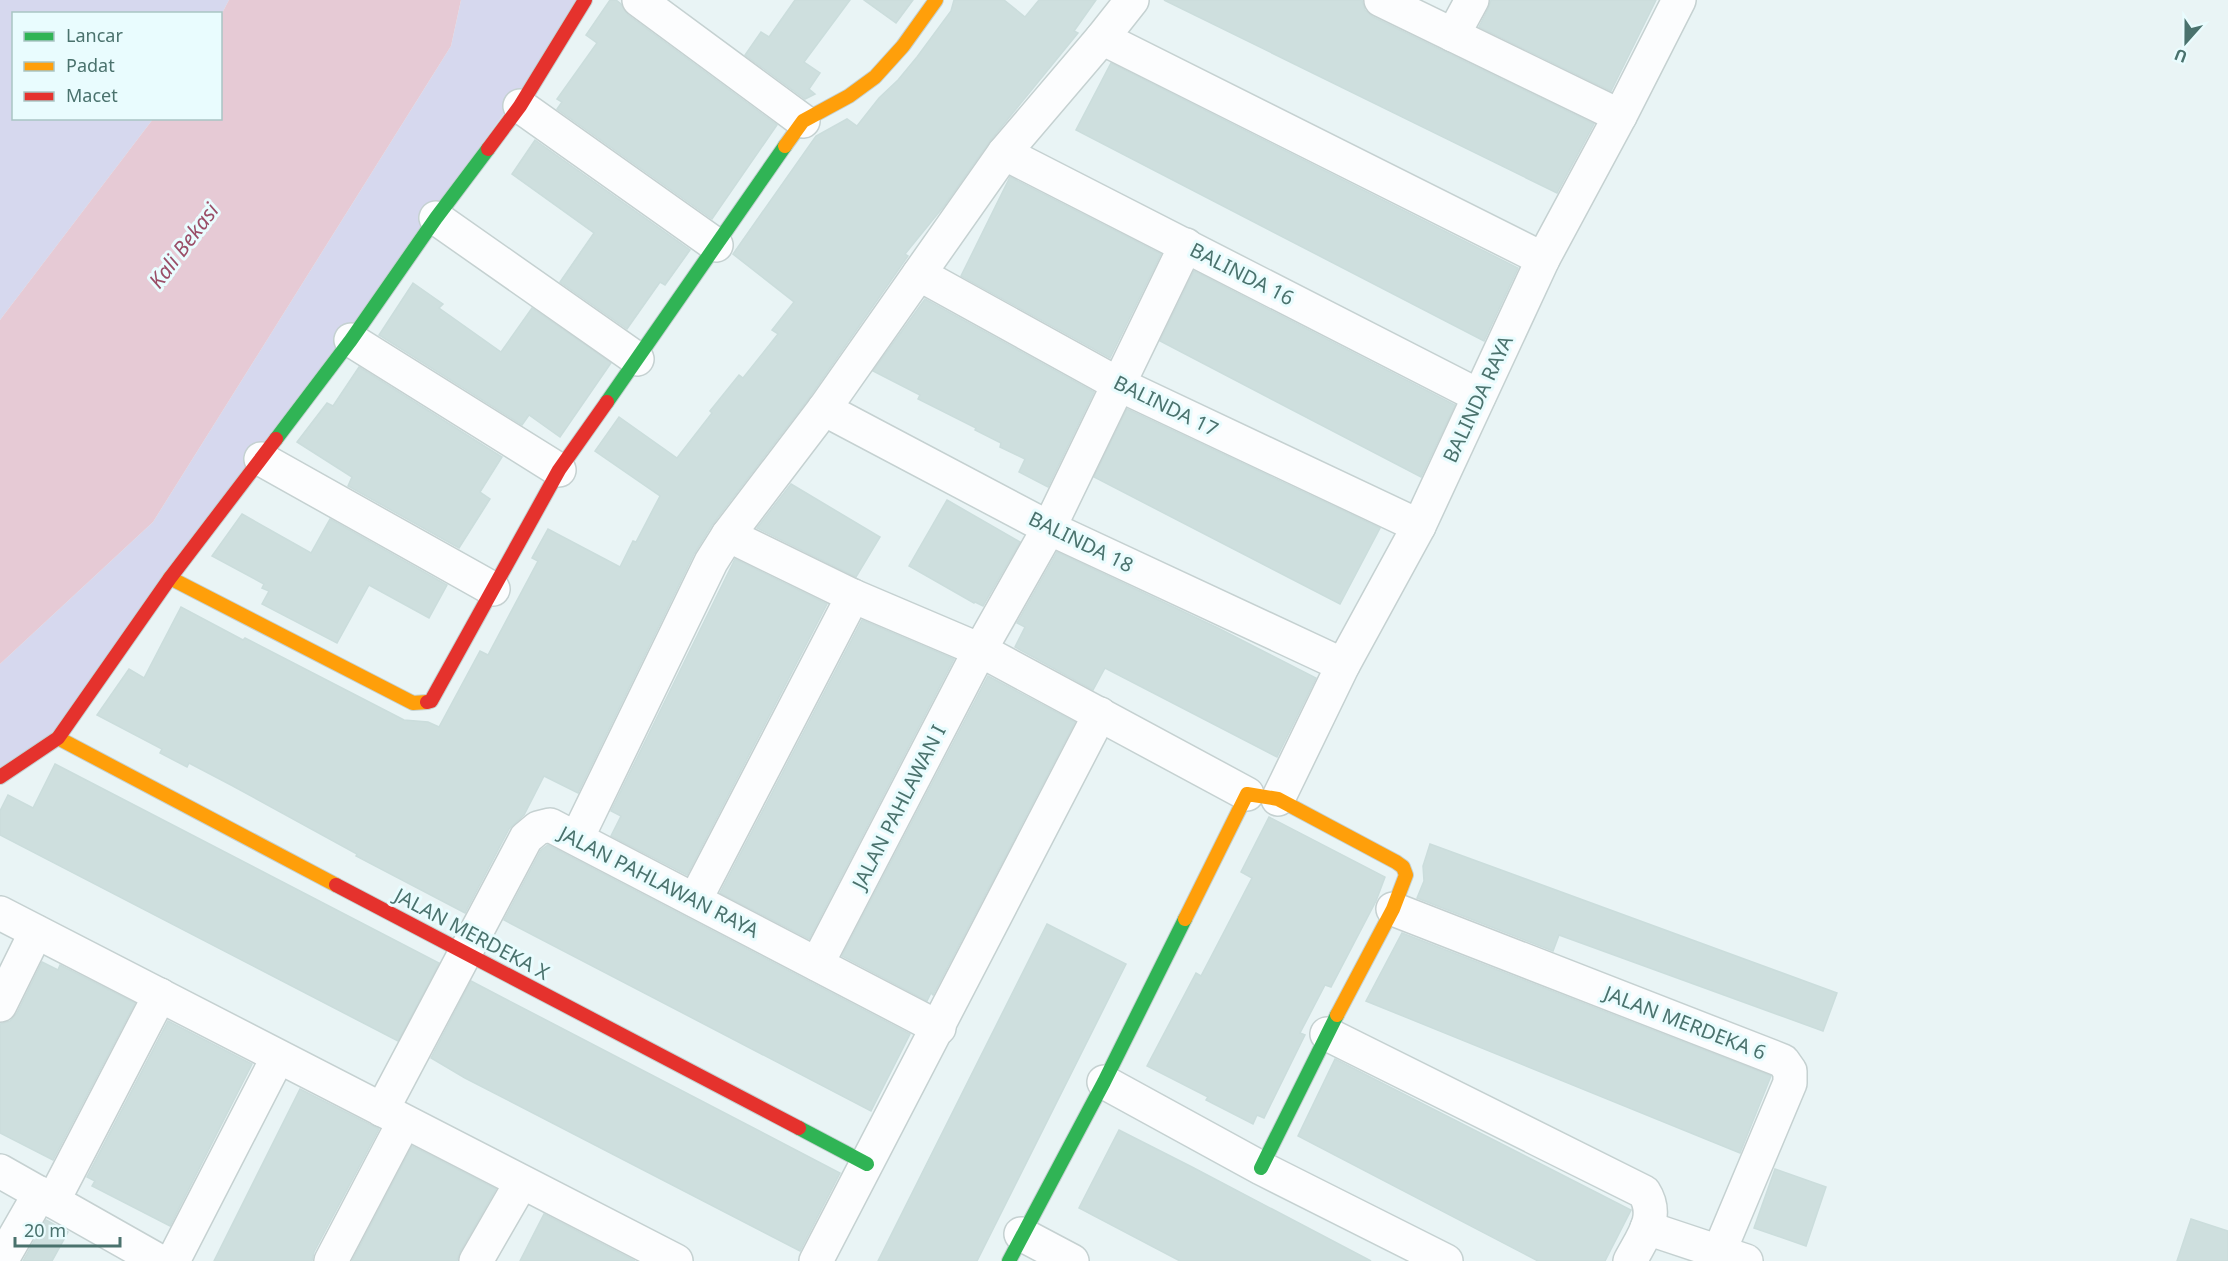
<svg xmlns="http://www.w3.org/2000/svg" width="2228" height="1261" viewBox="0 0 2228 1261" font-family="'Noto Sans',sans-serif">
  <rect width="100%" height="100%" fill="#e9f4f5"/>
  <!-- green -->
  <g fill="#d6d8ee">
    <path d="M0 0H229L221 15 14 14V118L153 119 0 320Z"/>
    <path d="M461 0H585L58 738 0 777V664L153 522 451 46Z"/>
  </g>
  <!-- water -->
  <path fill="#e6cad5" d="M229 0H461L451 46 153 522 0 664V320L153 119 220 118 221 15Z"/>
  <!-- building -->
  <g fill="#cedfde" stroke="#cbdddc" stroke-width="1.5">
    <path d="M610 0H616L621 4 628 15 777 125 712 219 557 109 562 102 557 99 597 43 586 35Z"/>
    <path d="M795 0H850L804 62 820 73 809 89 815 94 805 99 745 55 761 32 769 37Z"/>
    <path d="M864 0H913L896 23Z"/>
    <path d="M954 0H1004L1025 17 1039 0H1096L1074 31 1078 33 990 141 944 206 905 254 908 256 809 398 712 525 694 554 578 793 544 776 524 815 509 829 465 913 356 856 357 854 231 785 189 763 187 767 160 753 162 749 97 715 129 669 144 678 181 607 243 640 245 638 404 720 428 722 439 727 480 651 488 655 538 561 532 558 548 529 620 567 633 541 636 542 660 496 595 451 619 417 677 458 712 413 710 411 739 375 743 378 778 334 772 330 794 302 733 254 816 136 847 119 857 126 879 98 898 80 917 57 951 11Z"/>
    <path d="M1164 0H1362L1365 10 1373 17 1594 124 1557 193Z"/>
    <path d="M1491 0H1656L1611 91 1479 27 1488 9Z"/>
    <path d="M1111 63 1518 268 1484 341 1076 130Z"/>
    <path d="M535 140 690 250 665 285 660 282 627 329 560 282 594 233 512 174Z"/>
    <path d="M1010 177 1161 254 1110 358 961 276Z"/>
    <path d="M1194 271 1455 405 1421 477 1160 341Z"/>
    <path d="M413 283 443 304 439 308 501 352 532 308 611 363 560 437 529 415 522 425 379 335Z"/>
    <path d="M925 299 1094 392 1048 487 1019 472 1025 459 1000 447 1001 443 975 430 976 428 918 399 920 395 873 371Z"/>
    <path d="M359 367 502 457 480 492 490 499 459 548 348 486 352 477 297 442 327 403 333 406Z"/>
    <path d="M1127 409 1380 528 1340 604 1094 477Z"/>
    <path d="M791 484 880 537 856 577 757 528Z"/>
    <path d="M947 500 1020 542 983 606 975 602 974 603 909 566Z"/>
    <path d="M242 514 311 553 330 519 447 585 429 618 369 585 337 643 262 604 269 591 262 588 264 584 212 556Z"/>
    <path d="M1057 552 1218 628 1316 678 1277 757 1105 668 1093 690 1015 647 1025 627 1017 623Z"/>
    <path d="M735 559 827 604 687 875 611 836 621 816 611 811Z"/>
    <path d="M862 620 954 659 809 939 720 893Z"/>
    <path d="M988 676 1075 722 933 995 931 993 927 1001 842 956Z"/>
    <path d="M55 764 439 963 398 1041 0 835V811L8 795 33 808Z"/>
    <path d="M1269 817 1385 877 1376 901 1331 987 1325 985 1300 1033 1305 1035 1264 1118 1257 1115 1253 1124 1206 1100 1208 1097 1147 1066 1196 973 1201 976 1252 878 1241 872Z"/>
    <path d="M1430 844 1837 993 1823 1031 1559 935 1553 951 1417 898 1424 881 1423 866Z"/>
    <path d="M548 845 910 1034 871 1111 504 920 541 850Z"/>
    <path d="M1047 924 1126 964 1111 994 977 1261H878Z"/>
    <path d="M1402 933 1771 1076 1740 1153 1366 1001Z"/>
    <path d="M42 962 58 970 60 965 135 1003 53 1160 0 1133V1024L10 1021 17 1013Z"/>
    <path d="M471 981 840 1173 800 1251 465 1078 431 1058Z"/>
    <path d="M168 1021 252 1064 170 1226 92 1186 95 1181 87 1177Z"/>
    <path d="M1335 1059 1631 1210 1605 1261H1538L1298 1136Z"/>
    <path d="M300 1089 379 1129 314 1252 312 1261H214Z"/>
    <path d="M1119 1130 1192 1167 1371 1261H1180L1079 1208Z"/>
    <path d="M412 1146 496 1189 460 1252 457 1261H352Z"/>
    <path d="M1775 1169 1826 1187 1806 1246 1754 1228Z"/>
    <path d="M544 1214 635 1261H520Z"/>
    <path d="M2191 1219 2228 1231V1261H2177Z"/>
    <path d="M46 1220 68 1232 52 1261H23Z"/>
  </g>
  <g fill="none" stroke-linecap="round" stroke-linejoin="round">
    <defs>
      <g id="street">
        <path d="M639 0 803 121"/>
        <path d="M1381 0 1620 116"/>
        <path d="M1453 35 1472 0"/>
        <path d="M1102 38 1543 259"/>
        <path d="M520 106 716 245"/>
        <path d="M1004 153 1479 396"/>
        <path d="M436 218 637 359"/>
        <path d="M919 274 1118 384 1419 526"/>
        <path d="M351 340 559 470"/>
        <path d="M824 409 1049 528 1343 665"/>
        <path d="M261 459 493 589"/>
        <path d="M728 535 853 596 980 650 1247 794"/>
        <path d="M1278 799 1343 665 1419 526 1543 259 1620 116 1679 0"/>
        <path d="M577 838 711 562 728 535 824 409 1004 153 1102 38 1132 0"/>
        <path d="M695 900 853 596"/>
        <path d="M1393 909 1783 1061 1790 1071V1083L1719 1252"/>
        <path d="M0 913 676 1261"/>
        <path d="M817 964 980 650 1049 528 1186 245"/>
        <path d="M0 1005 36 932"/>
        <path d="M1327 1034 1644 1192C1660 1217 1642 1238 1630 1261"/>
        <path d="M1104 1082 1261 1168 1446 1261"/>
        <path d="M382 1110 526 838 538 828 550 825 939 1028"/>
        <path d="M0 1171 159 1261"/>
        <path d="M53 1201 160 995"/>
        <path d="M1647 1228 1746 1261"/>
        <path d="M1021 1234 1072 1261"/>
        <path d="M1 1261 40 1193"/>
        <path d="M173 1261 278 1057"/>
        <path d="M331 1261 404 1122"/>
        <path d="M476 1261 521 1183"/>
        <path d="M816 1261 1100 714"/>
      </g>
      <g id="fast">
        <path d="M607 402 785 146"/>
        <path d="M276 439 351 340 436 218 488 149"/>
        <path d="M799 1128 867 1164"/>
        <path d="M1261 1168 1337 1015"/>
        <path d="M1009 1261 1104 1082 1185 919"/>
      </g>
      <g id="slow">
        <path d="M785 146 803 121 849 96 875 77 903 46 936 0"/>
        <path d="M170 578 413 703 427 702"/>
        <path d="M58 738 336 885"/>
        <path d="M1185 919 1247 794 1278 799 1396 862 1403 867 1406 875 1393 909 1337 1015"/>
      </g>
      <g id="jam">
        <path d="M488 149 520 106 585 0"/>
        <path d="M427 702 431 701 559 470 607 402"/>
        <path d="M0 777 58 738 170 578 276 439"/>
        <path d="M336 885 799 1128"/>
      </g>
    </defs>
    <!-- street casing -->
    <use href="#street" stroke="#c5d1d1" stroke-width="36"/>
    <!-- fast casing -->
    <use href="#fast" stroke="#c4d1d1" stroke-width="16"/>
    <!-- slow casing -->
    <use href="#slow" stroke="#c4d1d1" stroke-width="16"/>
    <!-- jam casing -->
    <use href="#jam" stroke="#c4d1d1" stroke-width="16"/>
    <!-- street -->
    <use href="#street" stroke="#fcfdfe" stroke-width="33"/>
    <!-- fast -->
    <use href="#fast" stroke="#30b455" stroke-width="14"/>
    <!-- slow -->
    <use href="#slow" stroke="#ff9f0a" stroke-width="14"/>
    <!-- jam -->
    <use href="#jam" stroke="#e5322d" stroke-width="14"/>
  </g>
  <g text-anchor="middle" stroke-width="6" stroke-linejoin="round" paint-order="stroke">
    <!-- street labels -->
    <g font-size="20" fill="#4a726d" stroke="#e9fcfe">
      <text transform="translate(1242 274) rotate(27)" y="7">BALINDA 16</text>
      <text transform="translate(1478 399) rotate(-65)" y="7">BALINDA RAYA</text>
      <text transform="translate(1166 406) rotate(26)" y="7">BALINDA 17</text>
      <text transform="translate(1081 542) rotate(26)" y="7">BALINDA 18</text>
      <text transform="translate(899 807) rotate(-63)" y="7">JALAN PAHLAWAN I</text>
      <text transform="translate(659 882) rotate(27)" y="7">JALAN PAHLAWAN RAYA</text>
      <text transform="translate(472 934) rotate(28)" y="7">JALAN MERDEKA X</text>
      <text transform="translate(1685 1023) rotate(21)" y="7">JALAN MERDEKA 6</text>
    </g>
    <!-- water labels -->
    <g font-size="21" font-style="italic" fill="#9a4d67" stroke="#e9fcfe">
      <text transform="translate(184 246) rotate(-53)" y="7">Kali Bekasi</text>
    </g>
  </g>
  <!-- legend -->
  <rect x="12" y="12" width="210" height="108" fill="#e9fcfe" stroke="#a9c5c4" stroke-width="1.5"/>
  <rect x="24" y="32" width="30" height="9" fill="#30b455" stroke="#a9c5c4" stroke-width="1.5"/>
  <text x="66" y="42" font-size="18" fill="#4a726d">Lancar</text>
  <rect x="24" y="62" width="30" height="9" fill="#ff9f0a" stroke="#a9c5c4" stroke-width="1.5"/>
  <text x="66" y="72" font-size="18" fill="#4a726d">Padat</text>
  <rect x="24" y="92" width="30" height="9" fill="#e5322d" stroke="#a9c5c4" stroke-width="1.5"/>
  <text x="66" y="102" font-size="18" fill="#4a726d">Macet</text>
  <!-- north arrow -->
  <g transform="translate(2186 42) rotate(201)" stroke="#e9fcfe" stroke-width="4.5" paint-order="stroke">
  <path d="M0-4.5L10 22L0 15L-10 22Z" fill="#4a726d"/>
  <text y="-9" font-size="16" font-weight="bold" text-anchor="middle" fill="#4a726d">U</text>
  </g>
  <!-- scale -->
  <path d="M15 1237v9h105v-9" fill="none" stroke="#4a726d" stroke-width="3"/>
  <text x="24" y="1237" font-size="18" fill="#4a726d" stroke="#e9fcfe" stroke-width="4.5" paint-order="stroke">20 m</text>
</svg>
